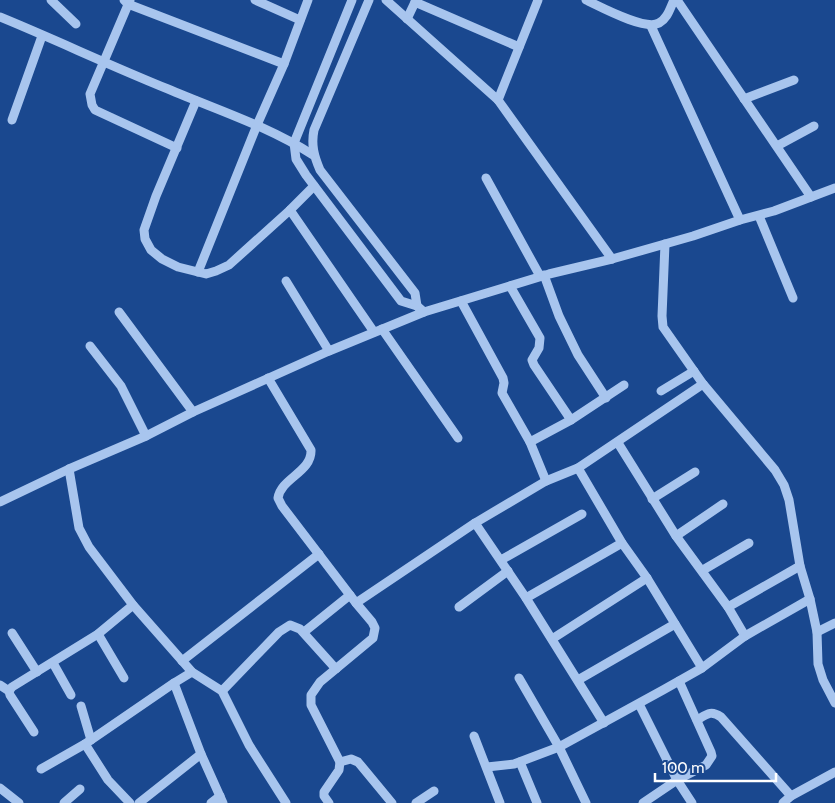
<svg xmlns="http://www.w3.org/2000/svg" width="835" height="803" viewBox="0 0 835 803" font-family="Cabin,sans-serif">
  <rect width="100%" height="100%" fill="#1a488f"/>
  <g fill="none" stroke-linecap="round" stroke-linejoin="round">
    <!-- minor -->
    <g stroke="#a8c5ee" stroke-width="9">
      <path d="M51 0 76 24"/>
      <path d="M124 0 128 4 284 64"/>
      <path d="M130 0 90 94 92 105 95 110 177 148"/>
      <path d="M255 0 300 20"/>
      <path d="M352 0 294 143 296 159 306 175 401 301 417 306 424 312 549 274 612 259 693 236 740 220 774 211 835 188"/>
      <path d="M369 0 314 130C311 145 314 156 320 170L415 293 417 306"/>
      <path d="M386 0 498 100 612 259"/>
      <path d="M586 0C601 7 645 31 659 23 668 18 670 8 674 0"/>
      <path d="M677 0 811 197"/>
      <path d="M415 2 519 47"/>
      <path d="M0 17C56 40 111 66 168 89 217 110 268 126 313 155"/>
      <path d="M407 19 416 0"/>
      <path d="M651 26 740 220"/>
      <path d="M744 99 794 80"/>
      <path d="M498 100 538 0"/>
      <path d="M196 101 156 196 144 230 145 239 151 250 162 259 178 267 206 274 216 271 229 265 290 210 314 186"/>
      <path d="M12 120 42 36"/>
      <path d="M777 146 814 126"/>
      <path d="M486 178 540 276"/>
      <path d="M290 210 374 332"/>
      <path d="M759 216 793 298"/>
      <path d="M665 244 662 316 663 327 703 384 775 470 784 485 789 500 800 566 810 599 817 632 818 664 823 680 835 703"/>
      <path d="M198 272 257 125 284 64 308 0"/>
      <path d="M544 275 559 316 578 355 606 398"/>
      <path d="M286 281 329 351"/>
      <path d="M510 286 540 338 539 348 532 360 534 365 571 420"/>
      <path d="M461 301 503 378 504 383 502 393 530 442"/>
      <path d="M119 312 193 412"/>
      <path d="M382 329 458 438"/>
      <path d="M90 346 121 386 146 436"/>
      <path d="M268 378 311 450C312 472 281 478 278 498L282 506 356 603 372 622 375 628 373 638 320 682 311 695V705L340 762 339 770 324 792V796L329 803"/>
      <path d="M661 391 694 371"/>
      <path d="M618 443 676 536 728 607 745 636"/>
      <path d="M578 468 622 543 647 578 702 668"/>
      <path d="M69 469 79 528 89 547 133 605 192 672 222 691 249 745 286 803"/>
      <path d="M546 481 530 442 571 420 624 385"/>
      <path d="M652 499 695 472"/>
      <path d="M0 502 69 469 146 436 193 412 329 351 424 312"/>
      <path d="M475 523 526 598 604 723"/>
      <path d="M676 536 723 504"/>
      <path d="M501 560 582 514"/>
      <path d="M703 570 749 543"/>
      <path d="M526 598 622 543"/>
      <path d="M356 603 475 523 546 481 578 468 703 384"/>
      <path d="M459 607 508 571"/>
      <path d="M728 607 800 566"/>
      <path d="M304 632 350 595"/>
      <path d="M817 632 835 623"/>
      <path d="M12 633 37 672"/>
      <path d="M98 634 124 678"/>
      <path d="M552 639 647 578"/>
      <path d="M182 661 319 554"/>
      <path d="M53 663 71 695"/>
      <path d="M519 678 559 747 586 803"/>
      <path d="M578 680 675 624"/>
      <path d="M174 683 201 754 223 803"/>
      <path d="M0 685 9 691"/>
      <path d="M222 691 279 632 290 625 300 629 336 669"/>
      <path d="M639 704 677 780 692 803"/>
      <path d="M81 706 91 740"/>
      <path d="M697 720C707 714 711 710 721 717L791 796"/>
      <path d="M34 732 10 695 9 691 12 687 98 634 133 605"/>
      <path d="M474 736 500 803"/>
      <path d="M85 744 108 780 130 803"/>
      <path d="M340 762 351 759 358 762 392 803"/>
      <path d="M520 762 537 803"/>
      <path d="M487 767 514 764 559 747 663 690 702 668 745 636 810 599"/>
      <path d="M41 769 85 744 174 683 192 672"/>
      <path d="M0 788 19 803"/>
      <path d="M64 803 80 789"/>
      <path d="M139 803 201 754"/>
      <path d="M211 803 220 796"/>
      <path d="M416 803 434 791"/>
      <path d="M643 803 677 780 706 765 712 756 711 752 679 681"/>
      <path d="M783 803 791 796 835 772"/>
    </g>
  </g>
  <!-- scale -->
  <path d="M655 773v8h121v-8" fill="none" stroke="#ffffff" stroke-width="2.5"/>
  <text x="662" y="773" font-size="15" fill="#ffffff" stroke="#1a488f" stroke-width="4" paint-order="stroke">100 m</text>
</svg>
